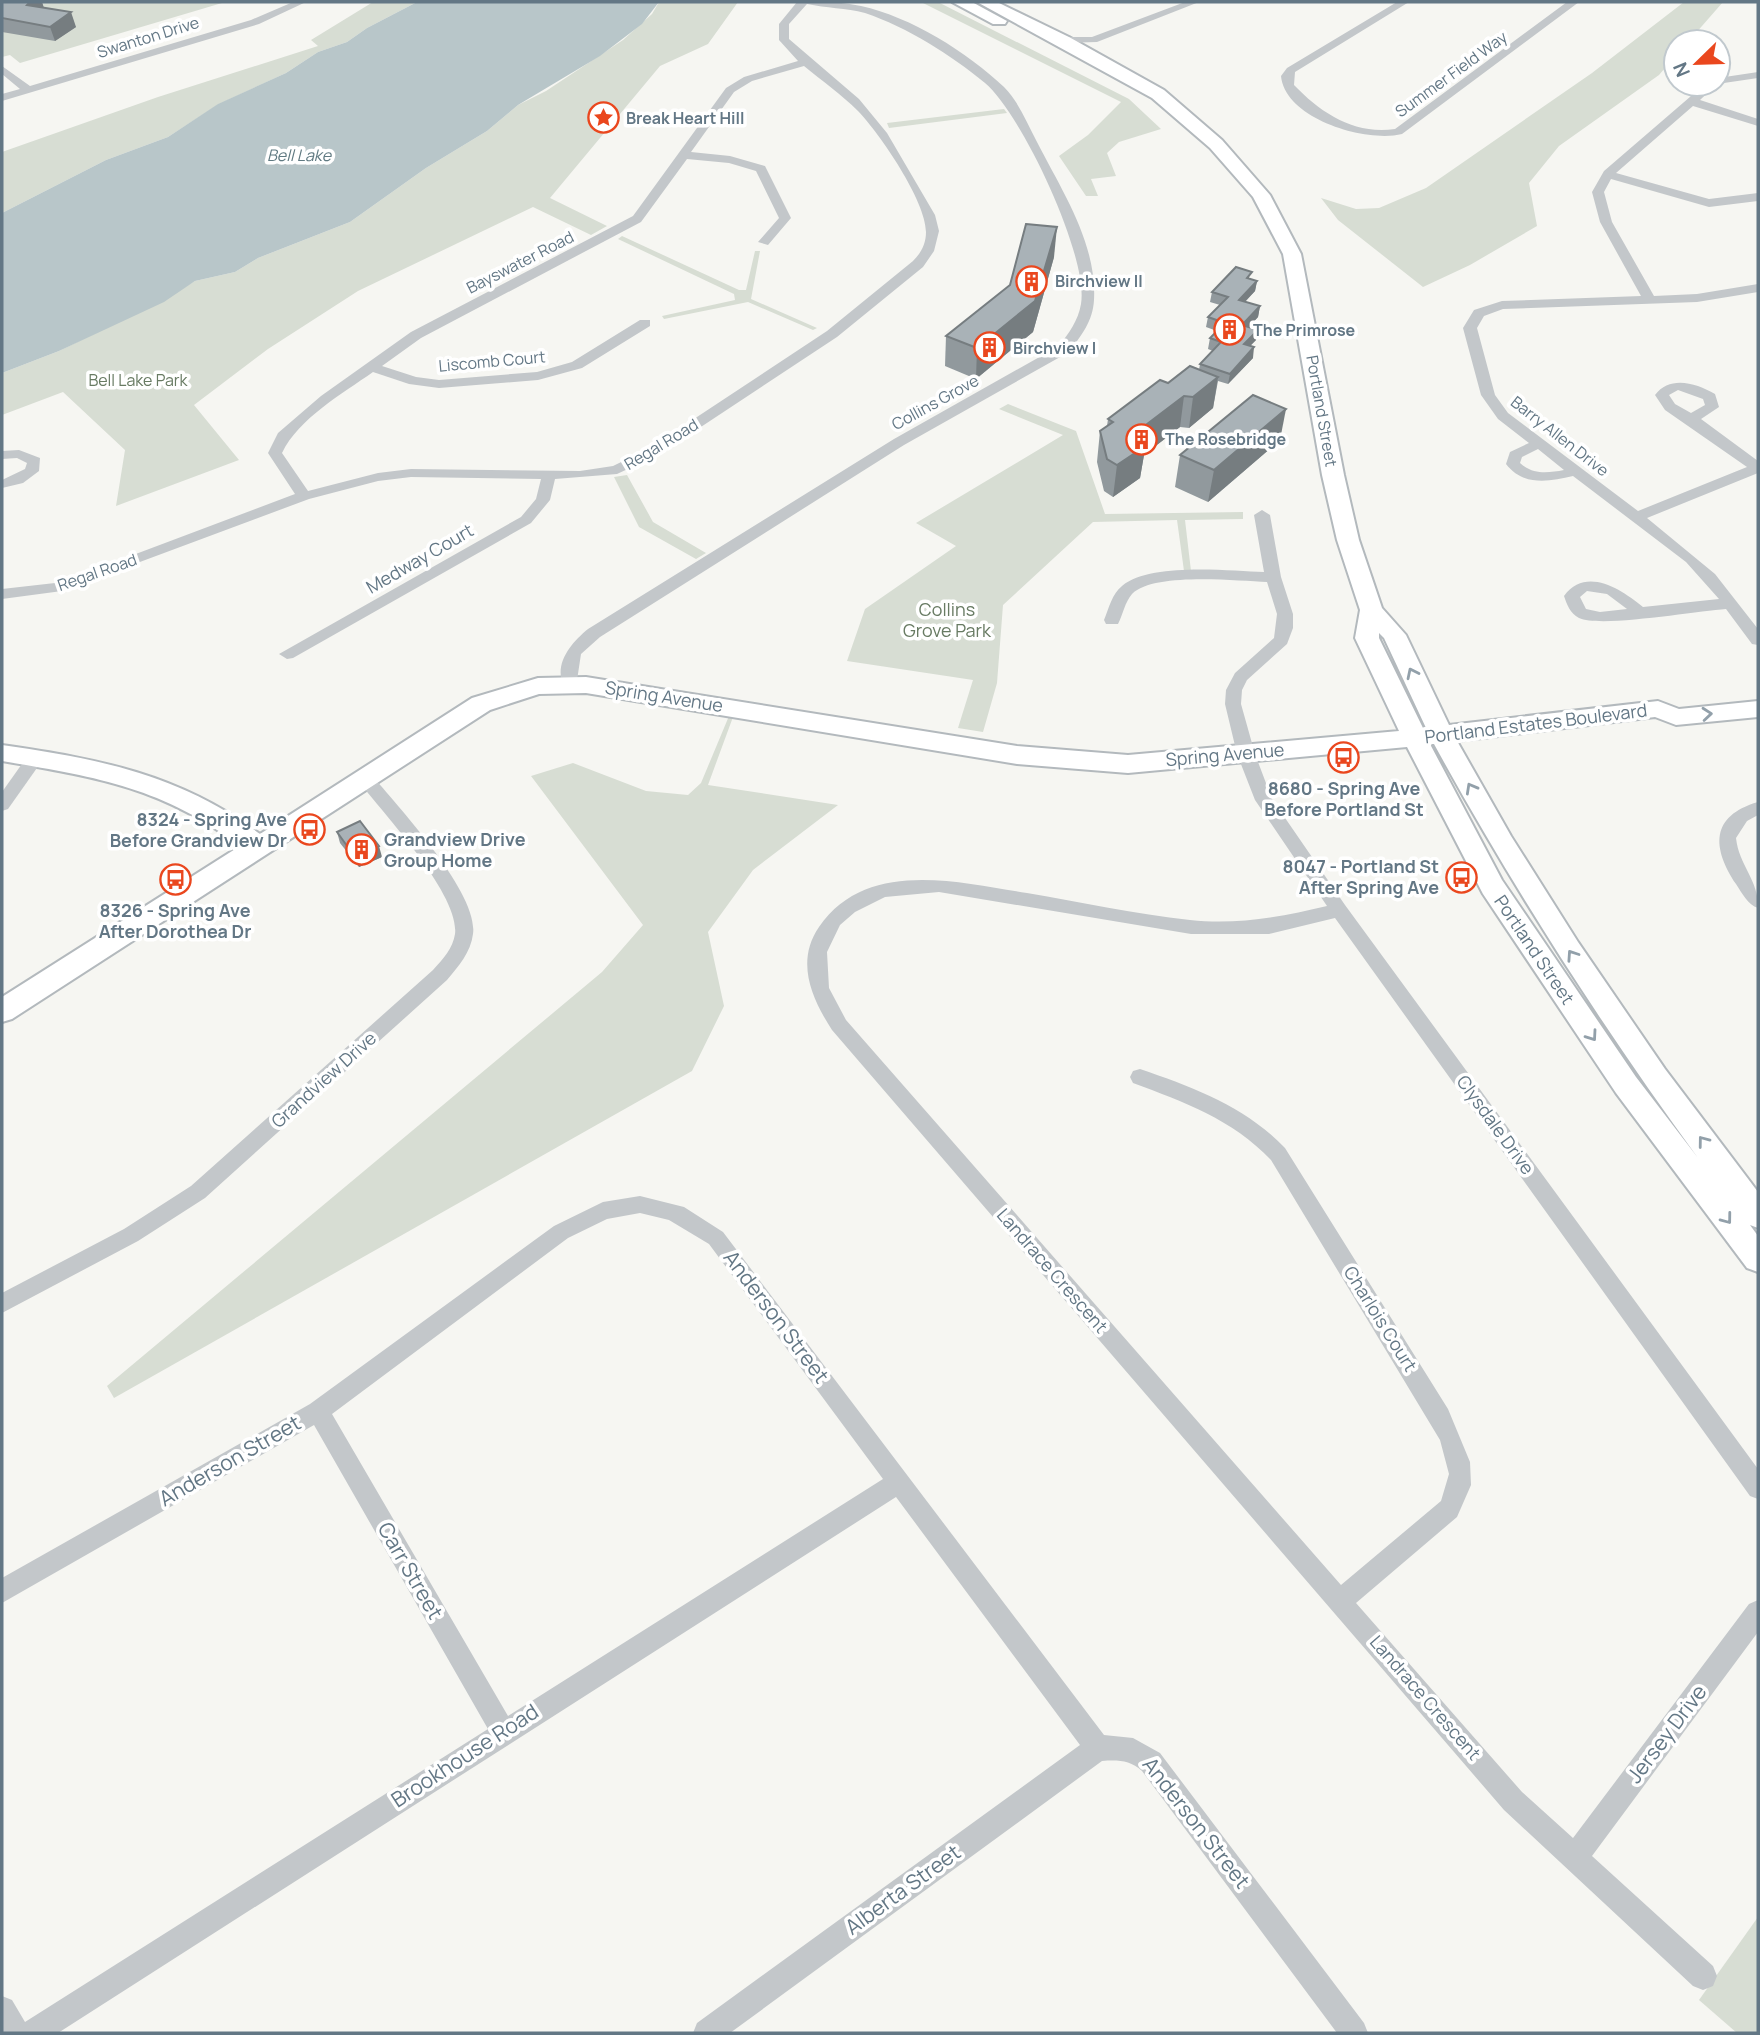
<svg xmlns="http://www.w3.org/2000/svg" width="1760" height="2035" viewBox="0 0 1760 2035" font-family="Manrope,sans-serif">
  <rect width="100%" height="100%" fill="#f6f6f2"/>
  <!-- green -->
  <g fill="#d7ddd3">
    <path d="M2 2H217L222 3 20 63 10 55 2 57Z"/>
    <path d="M373 2H417L367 28 347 42 318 52 286 73 219 104 168 137 106 160 2 213V152L158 97 318 46 311 40Z"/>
    <path d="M659 2H738L708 44 660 66 550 198 607 226 591 235 533 207 358 291 268 349 194 405 239 460 116 506 125 450 63 392 2 415V373L59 351 165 299 195 281 235 272 258 258 350 222 426 168 487 131 518 105 546 91 623 40 652 14Z"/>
    <path d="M921 2H938L1129 99 1161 129 1119 142 1107 153 1116 176 1091 179 1098 196H1086L1059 156 1088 135 1121 102Z"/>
    <path d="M1684 2H1723L1688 42H1676V55L1659 75 1559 146 1529 183 1537 226 1470 265 1423 287 1338 220 1321 198 1356 209 1379 208 1426 188 1592 73Z"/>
    <path d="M1004 109 1007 113 889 128 887 123Z"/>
    <path d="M622 236 739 290H746L755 251H760L751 299 817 328 813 330 748 302 664 319 662 316 735 300 734 294 618 239Z"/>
    <path d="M1008 404 1076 431 1105 514 1243 512V519L1185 520 1191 571H1184L1177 520 1093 522 1003 605 997 683 983 732 958 728 973 680 847 661 865 609 956 546 916 523 1063 435 999 409Z"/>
    <path d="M627 475 653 522 706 553 696 559 639 527 614 477Z"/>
    <path d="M729 716 733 717 708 785 838 805 753 870 708 932 724 1006 692 1071 114 1398 107 1386 602 972 643 925 531 776 573 763 646 791 688 795 701 783Z"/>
    <path d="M1758 1917V2033H1737L1699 2000Z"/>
  </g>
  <!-- water -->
  <path fill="#b8c6c9" d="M417 2H659L642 24 600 56 518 105 487 131 426 168 350 222 258 258 235 272 195 281 164 302 59 351 2 373V213L106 160 168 137 218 104 286 73 318 52 347 42 367 28Z"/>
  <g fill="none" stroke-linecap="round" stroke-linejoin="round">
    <defs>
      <g id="secondary">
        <path d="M952 2H972L1007 21 1005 24H993Z"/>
        <path d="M977 2H997L1069 37 1164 90 1222 140 1270 195 1301 254 1344 475 1359 540 1382 608 1406 635 1449 725 1658 701 1679 709 1758 701V717L1676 725 1655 717 1457 741 1511 836 1578 942 1665 1069 1758 1192V1228L1750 1225 1758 1236V1272L1747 1268 1616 1093 1483 894 1407 747 1128 773 1017 764 586 693 539 694 490 710 12 1019 2 1022V997L240 846C162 787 96 777 2 761V745C99 759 179 774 260 834L472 698 538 678 586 677 1017 746 1128 755 1399 731 1355 638 1360 610 1337 540 1322 475 1283 254 1253 197 1210 148 1152 98ZM1379 633 1384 638 1426 728H1423L1379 638ZM1430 744H1434C1513 888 1601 1025 1698 1158L1636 1077 1502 880Z"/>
      </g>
    </defs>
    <!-- secondary casing -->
    <use href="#secondary" stroke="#b3b9bd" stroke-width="4"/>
    <!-- street -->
    <g fill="#c3c7ca" fill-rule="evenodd">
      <path d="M293 2H306L259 24 2 101V94L20 89 2 74V66L30 86 251 20Z"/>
      <path d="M797 2C819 2 840 1 861 6 911 17 967 52 1004 87 1019 102 1027 123 1037 142 1062 191 1097 243 1094 300 1093 321 1081 336 1069 352L904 445 600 637 581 654 576 687H564C553 664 571 643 588 629L894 439 1059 346C1069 333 1078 321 1081 304 1089 256 1021 113 985 83 951 55 907 27 865 13 846 8 826 8 807 4L789 24V39L859 99 887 133 935 215 939 231 934 251 923 267 837 337 660 454 617 474 555 479 550 500 531 523 293 658 287 659 279 654 521 517 536 499 541 479 411 477 378 481 309 499 62 591 2 599V589L55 583 72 578 295 494 268 453 278 433 321 396 411 332 633 216 726 88 744 77 798 61 779 40V24ZM804 66C822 81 841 94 858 111 880 134 926 201 926 232 926 244 921 253 913 261L827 331 650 448 613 466 580 471 411 469 378 473 308 491 282 453C299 418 342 394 373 372L409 384 439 388 538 380 582 368 650 326V320H640L572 362 537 372 439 380 416 377 382 366 421 338 641 222 687 159 729 163 756 171 779 218 758 242 768 245 791 218 765 166 730 156 691 152 734 92 752 81Z"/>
      <path d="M1185 2H1199L1097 42 1063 43 1058 40 1063 37H1092Z"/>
      <path d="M1397 2H1409L1295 72 1294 85C1321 113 1354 135 1395 129L1567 2H1579L1402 134C1366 143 1285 119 1281 76L1287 68Z"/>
      <path d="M1758 72V78L1717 84 1700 100 1758 119V126L1693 106 1616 173 1709 199 1758 193V201L1709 207 1611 179 1604 192 1612 222 1654 296 1697 294 1758 284V292L1697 302 1503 309 1484 316 1477 328 1495 395 1508 413 1638 511 1747 467 1665 410 1655 395C1670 375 1696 383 1715 394L1719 407 1701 419 1758 461V473L1647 518 1715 574 1758 629V645L1752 644 1726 609C1696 611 1601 628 1579 618 1570 613 1567 605 1564 596 1586 566 1621 589 1643 607L1719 599 1686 562 1573 476C1548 482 1523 486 1506 464L1510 452 1529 443 1498 419 1481 395 1463 328 1474 310 1502 301 1641 296 1600 222 1592 192 1604 171 1705 84H1718V78ZM1678 390 1703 399 1705 405 1691 413 1675 404 1669 395ZM1538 449 1564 470C1548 473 1533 475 1520 463L1522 457ZM1587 591 1607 594 1627 609 1600 612 1586 609 1580 597Z"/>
      <path d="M19 450 40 458 39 471 23 483 2 488V480L25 469 27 463 17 458 2 459V451Z"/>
      <path d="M1262 510 1270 515 1281 577 1293 614V628L1287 644 1247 680 1242 690 1241 704 1255 754 1272 799 1345 905 1758 1469V1499L1750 1496 1335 918 1269 934H1191L939 892 885 897 855 912 840 925 827 952 829 988 846 1020 1341 1585 1441 1501 1449 1474 1440 1440 1271 1160C1232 1119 1184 1102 1133 1083L1130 1077 1133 1071 1140 1069C1193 1087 1246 1107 1285 1148L1448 1409 1470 1462 1471 1485 1457 1517 1356 1603 1522 1792 1573 1838 1749 1604 1758 1600V1632L1592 1856 1713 1966 1717 1976 1713 1986 1703 1990 1693 1986 1504 1810 832 1030C812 999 795 962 819 927 866 858 958 882 1027 893 1081 902 1135 914 1190 920 1237 925 1281 917 1327 906L1255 800 1237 754 1225 704 1226 690 1235 673 1274 638 1277 614 1267 582C1236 581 1154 572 1132 594 1125 602 1123 614 1118 624H1106L1104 620C1109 608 1112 594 1122 586 1150 562 1229 571 1264 572L1254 515Z"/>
      <path d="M35 752 44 758 8 809 2 811V792L29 754Z"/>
      <path d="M365 772 371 774C398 807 479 893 473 934 471 952 458 967 447 980L205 1198 138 1241 2 1313V1293L124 1229 191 1186 433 970C443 959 453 948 455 934 460 895 384 814 359 782L356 778 359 774Z"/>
      <path d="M1758 802V815L1747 821 1736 838C1739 866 1759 880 1758 908 1748 905 1742 893 1736 884 1712 848 1710 816 1758 802Z"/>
      <path d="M640 1196 684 1207 723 1232 1104 1735 1133 1738 1160 1753 1364 2023 1368 2033H1337L1142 1771C1130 1760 1118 1760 1102 1761L730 2033H693L697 2023 1080 1745 896 1497 58 2033H2V1996L12 2000 25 2022 488 1729 314 1425 2 1603V1578L310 1404 554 1226 603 1202ZM640 1213 669 1220 709 1244 883 1479 508 1716 332 1414 568 1238 607 1219Z"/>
    </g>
    <!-- secondary -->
    <use href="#secondary" fill="#fff" fill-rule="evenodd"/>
  </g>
  <!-- wall -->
  <g fill="#91999d">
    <path d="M2 2H42L43 8 76 27 55 41 2 32Z"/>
    <path d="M1054 257 1033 332 976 379 945 366 946 336Z"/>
    <path d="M1251 279 1257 281 1255 291 1245 302 1260 306 1258 317 1249 327 1256 340 1250 346 1253 358 1228 384 1218 381 1213 408 1189 428 1180 427 1144 455 1140 478 1113 497 1104 491 1097 462 1100 431 1107 426 1108 419 1199 370 1200 364 1213 351 1208 349 1210 338 1217 331 1206 327 1208 317 1220 305 1210 302 1212 292Z"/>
    <path d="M1280 440 1208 502 1175 487 1180 455Z"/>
    <path d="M337 832 382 857 359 867 340 843Z"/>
  </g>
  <!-- shaded-wall -->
  <g fill="#767d80">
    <path d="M30 2H42L44 8 27 5Z"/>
    <path d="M71 12 76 27 55 41 50 27Z"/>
    <path d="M1057 227 1054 257 1033 332 976 379 977 348Z"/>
    <path d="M1257 281 1255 291 1237 310 1239 300Z"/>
    <path d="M1260 306 1258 317 1241 335 1242 325Z"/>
    <path d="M1258 330 1256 340 1242 354 1244 344Z"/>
    <path d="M1254 347 1253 358 1228 384 1230 374Z"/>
    <path d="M1218 377 1213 408 1189 428 1193 397Z"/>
    <path d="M1184 396 1180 427 1144 455 1140 478 1113 497 1117 465 1142 428Z"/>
    <path d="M1286 409 1280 440 1208 502 1214 470Z"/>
    <path d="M379 846 382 857 359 867 355 857Z"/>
  </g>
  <!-- building -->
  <g fill="#a9b2b7" stroke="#767d80" stroke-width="2">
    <path d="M2 2H30L27 5 71 12 50 27 2 18Z"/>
    <path d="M1026 224 1057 227 1035 301 977 348 946 336 1010 285Z"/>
    <path d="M1236 267 1252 272 1247 278 1257 281 1239 300 1260 306 1242 325 1258 330 1244 344 1254 347 1230 374 1200 364 1221 342 1210 338 1225 323 1208 317 1228 297 1212 292Z"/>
    <path d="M1190 366 1218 377 1193 397 1184 396 1142 428 1147 431 1132 442 1144 447 1117 465 1107 459 1100 431 1113 422 1108 419 1160 380 1168 383Z"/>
    <path d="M1253 395 1286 409 1214 470 1180 455Z"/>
    <path d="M360 821 379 846 355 857 337 832Z"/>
  </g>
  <!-- one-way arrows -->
  <defs><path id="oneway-chevron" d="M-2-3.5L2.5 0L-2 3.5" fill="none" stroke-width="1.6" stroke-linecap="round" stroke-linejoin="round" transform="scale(1.75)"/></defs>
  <g stroke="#92a0aa">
    <use href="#oneway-chevron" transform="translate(1412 673) rotate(-116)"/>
    <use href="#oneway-chevron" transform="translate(1707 714) rotate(-5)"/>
    <use href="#oneway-chevron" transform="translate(1471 788) rotate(-119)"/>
    <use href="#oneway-chevron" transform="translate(1572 955) rotate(-124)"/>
    <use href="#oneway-chevron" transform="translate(1592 1036) rotate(55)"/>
    <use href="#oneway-chevron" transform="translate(1703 1141) rotate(-127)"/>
    <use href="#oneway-chevron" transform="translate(1727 1219) rotate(53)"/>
  </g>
  <!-- icons -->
  <defs>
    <symbol id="sight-ring" viewBox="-11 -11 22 22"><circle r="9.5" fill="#fff" stroke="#ea471e" stroke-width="1.5"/><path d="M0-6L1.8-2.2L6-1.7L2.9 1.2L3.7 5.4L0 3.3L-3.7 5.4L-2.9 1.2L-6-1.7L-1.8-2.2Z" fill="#ea471e"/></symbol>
    <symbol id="building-ring" viewBox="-11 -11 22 22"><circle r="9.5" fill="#fff" stroke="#ea471e" stroke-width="1.5"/><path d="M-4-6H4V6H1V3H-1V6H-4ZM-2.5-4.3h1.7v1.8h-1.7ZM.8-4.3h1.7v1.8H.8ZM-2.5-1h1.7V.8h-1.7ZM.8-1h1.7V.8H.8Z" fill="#ea471e"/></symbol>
    <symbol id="bus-ring" viewBox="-11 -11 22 22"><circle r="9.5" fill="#fff" stroke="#ea471e" stroke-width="1.5"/><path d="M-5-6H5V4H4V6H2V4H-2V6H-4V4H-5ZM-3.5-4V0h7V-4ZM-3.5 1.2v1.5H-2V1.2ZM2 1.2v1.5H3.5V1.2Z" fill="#ea471e"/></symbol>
  </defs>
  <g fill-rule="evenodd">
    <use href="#sight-ring" x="586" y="100" width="35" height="35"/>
    <use href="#building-ring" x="1014" y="264" width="35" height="35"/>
    <use href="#building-ring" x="1212" y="312" width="35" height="35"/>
    <use href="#building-ring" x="972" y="330" width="35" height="35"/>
    <use href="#building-ring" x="1124" y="422" width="35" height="35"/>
    <use href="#bus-ring" x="1326" y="740" width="35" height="35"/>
    <use href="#bus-ring" x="292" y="812" width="35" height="35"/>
    <use href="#building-ring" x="344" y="832" width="35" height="35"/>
    <use href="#bus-ring" x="1444" y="860" width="35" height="35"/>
    <use href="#bus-ring" x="158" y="862" width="35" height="35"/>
  </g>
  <g text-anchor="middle" stroke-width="7" stroke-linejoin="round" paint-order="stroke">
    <!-- far-street labels -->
    <g font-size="16" fill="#637785" stroke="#fff">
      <text transform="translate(148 37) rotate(-17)" y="6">Swanton Drive</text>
      <text transform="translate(1451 74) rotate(-36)" y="6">Summer Field Way</text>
      <text transform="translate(520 262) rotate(-27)" y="6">Bayswater Road</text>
      <text transform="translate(492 361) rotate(-5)" y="6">Liscomb Court</text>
      <text transform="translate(935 402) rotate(-29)" y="6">Collins Grove</text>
      <text transform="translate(1322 411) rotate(80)" y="6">Portland Street</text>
      <text transform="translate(1560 436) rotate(38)" y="6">Barry Allen Drive</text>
      <text transform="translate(661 444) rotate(-31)" y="6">Regal Road</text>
      <text transform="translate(97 572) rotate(-19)" y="6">Regal Road</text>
    </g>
    <!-- far-poi labels -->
    <g font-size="16" font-weight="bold" fill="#637785" stroke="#fff" text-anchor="start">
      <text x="626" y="124">Break Heart Hill</text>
      <text x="1055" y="287">Birchview II</text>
      <text x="1253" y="336">The Primrose</text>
      <text x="1013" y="354">Birchview I</text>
      <text x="1165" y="445">The Rosebridge</text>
    </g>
    <!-- far-water labels -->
    <g font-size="16" font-style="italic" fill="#5f7981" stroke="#fff">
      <text x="299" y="161">Bell Lake</text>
    </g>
    <!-- far-park labels -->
    <g font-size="16" fill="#687b63" stroke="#fff">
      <text x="138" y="386">Bell Lake Park</text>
    </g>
    <!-- street labels -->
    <g font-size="18" fill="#637785" stroke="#fff">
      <text transform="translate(420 559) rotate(-30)" y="6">Medway Court</text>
      <text transform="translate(664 697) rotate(9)" y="6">Spring Avenue</text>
      <text transform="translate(1536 724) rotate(-7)" y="6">Portland Estates Boulevard</text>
      <text transform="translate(1225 755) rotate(-5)" y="6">Spring Avenue</text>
      <text transform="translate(1534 950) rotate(56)" y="6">Portland Street</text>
      <text transform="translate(324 1080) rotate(-42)" y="6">Grandview Drive</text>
      <text transform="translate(1495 1125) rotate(54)" y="6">Clysdale Drive</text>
      <text transform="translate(1052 1271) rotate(49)" y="6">Landrace Crescent</text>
      <text transform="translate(1380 1319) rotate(58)" y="6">Charlois Court</text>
      <text transform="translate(1425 1698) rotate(49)" y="6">Landrace Crescent</text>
    </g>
    <!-- park labels -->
    <g font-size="18" fill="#687b63" stroke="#fff">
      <text x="947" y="616">Collins<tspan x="947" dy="21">Grove Park</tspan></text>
    </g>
    <!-- poi labels -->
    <g font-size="18" font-weight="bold" fill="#637785" stroke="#fff">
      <text x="1344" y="795">8680 - Spring Ave<tspan x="1344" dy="21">Before Portland St</tspan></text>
      <text x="287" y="826" text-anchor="end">8324 - Spring Ave<tspan x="287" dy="21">Before Grandview Dr</tspan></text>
      <text x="384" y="846" text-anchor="start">Grandview Drive<tspan x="384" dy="21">Group Home</tspan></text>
      <text x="1439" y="873" text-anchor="end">8047 - Portland St<tspan x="1439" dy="21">After Spring Ave</tspan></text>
      <text x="175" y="917">8326 - Spring Ave<tspan x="175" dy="21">After Dorothea Dr</tspan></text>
    </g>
    <!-- near-street labels -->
    <g font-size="21" fill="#637785" stroke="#fff">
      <text transform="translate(776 1317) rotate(53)" y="7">Anderson Street</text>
      <text transform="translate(230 1461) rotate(-30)" y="7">Anderson Street</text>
      <text transform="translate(410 1571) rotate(60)" y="7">Carr Street</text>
      <text transform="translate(1667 1734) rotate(-53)" y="7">Jersey Drive</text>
      <text transform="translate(465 1756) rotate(-33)" y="7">Brookhouse Road</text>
      <text transform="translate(1196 1823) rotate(52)" y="7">Anderson Street</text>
      <text transform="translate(903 1890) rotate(-36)" y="7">Alberta Street</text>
    </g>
  </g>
  <!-- border -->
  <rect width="1760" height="2035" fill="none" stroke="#637785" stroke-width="7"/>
  <!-- north arrow -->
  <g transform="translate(1697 63) rotate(247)"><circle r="33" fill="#ffffff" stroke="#c1c9ce" stroke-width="2"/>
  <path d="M0-5L12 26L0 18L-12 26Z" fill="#ea471e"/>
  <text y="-10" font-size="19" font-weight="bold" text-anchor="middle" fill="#637785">N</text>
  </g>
</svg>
